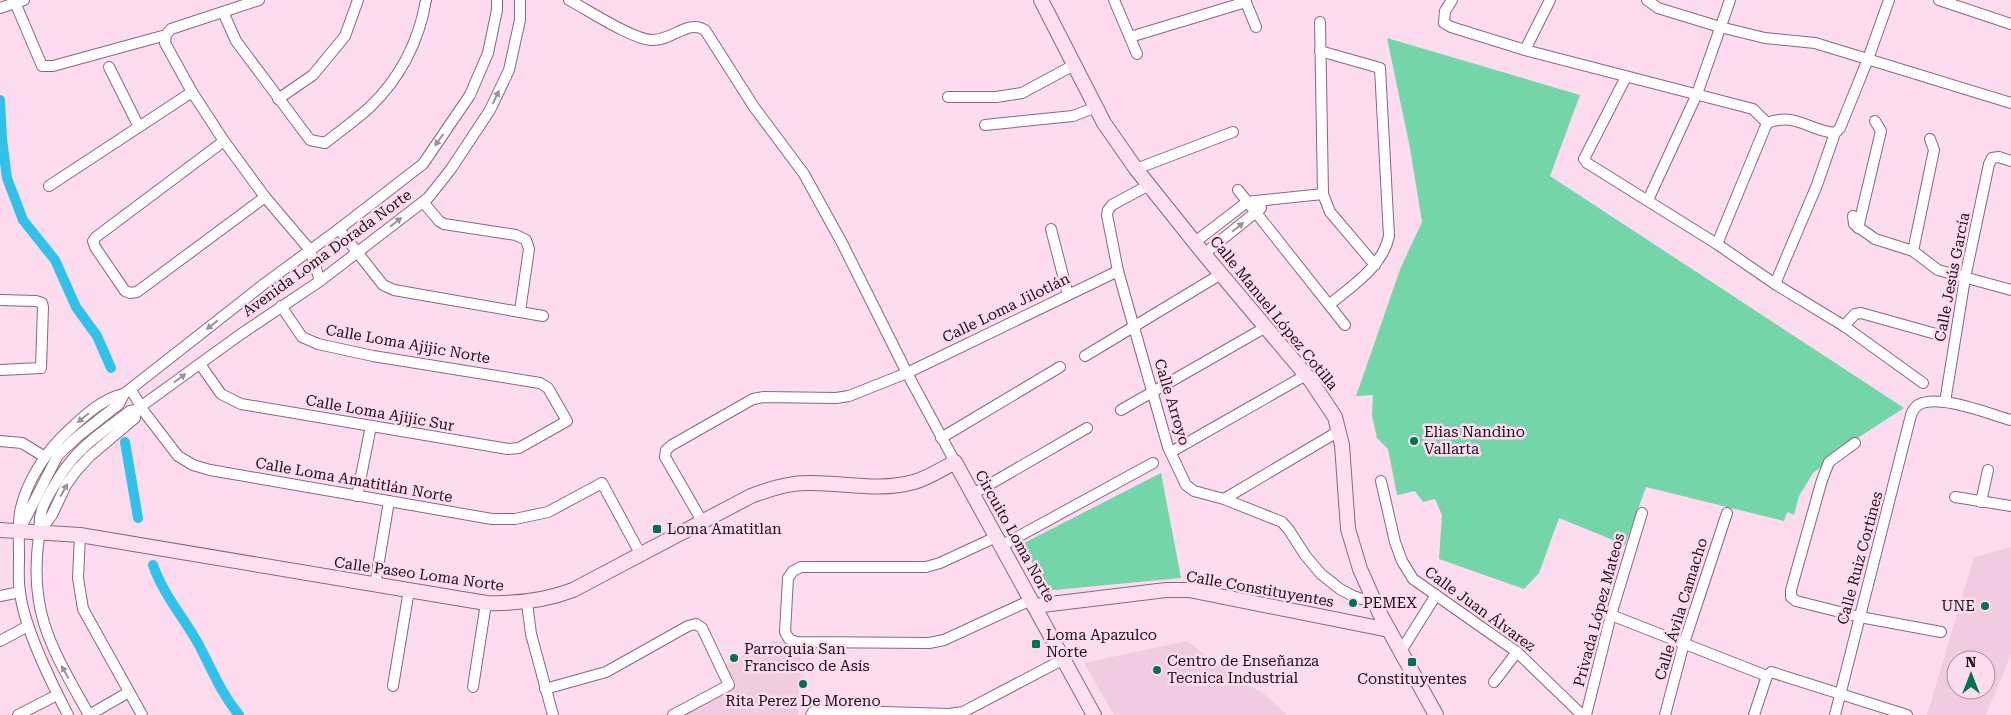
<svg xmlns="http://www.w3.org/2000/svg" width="2011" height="715" viewBox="0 0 2011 715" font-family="'Roboto Serif',serif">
  <rect width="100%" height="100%" fill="#fedcf0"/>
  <!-- built -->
  <g fill="#f1cbe1" fill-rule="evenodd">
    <path d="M2011 547V654L1986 715H1927L1974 557ZM1956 660H1986V690H1956Z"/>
    <path d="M773 641 802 644 798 715H683L737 686 725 665Z"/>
    <path d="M1187 641 1235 678 1263 693 1287 715H1114L1084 663Z"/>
  </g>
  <!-- green -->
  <g fill="#74d5a8">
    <path d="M1387 38 1580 95 1550 176 1904 408 1856 439 1813 473 1799 496 1794 515 1787 512 1784 521 1646 487 1625 545 1559 518 1539 573 1524 589 1439 559 1442 515 1435 499 1423 502 1415 491 1397 495 1388 449 1377 438 1372 416 1373 395 1356 396 1401 267 1422 222 1410 148Z"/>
    <path d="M1161 473 1181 578 1044 591 1024 543Z"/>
  </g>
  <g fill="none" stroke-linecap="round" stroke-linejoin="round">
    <!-- canal -->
    <g stroke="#31c2ec" stroke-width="10">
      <path d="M0 100 2 139 7 178 23 220 55 260 76 307 97 336 111 368"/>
      <path d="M125 442 138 518"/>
      <path d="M153 565C163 594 184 618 199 645 212 670 221 693 239 715"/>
    </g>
    <defs>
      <g id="street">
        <path d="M14 0 42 66H53L166 35 171 29 259 0"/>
        <path d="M569 0C588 10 632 39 651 40 673 41 687 19 705 30L754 107 804 174 842 243 907 373 955 462"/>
        <path d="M1114 0 1137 54"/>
        <path d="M1245 0 1256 27"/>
        <path d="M1452 0 1445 11 1444 23 1451 27 1525 50 1753 109 1767 123C1796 112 1807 130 1835 133"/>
        <path d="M1647 0 1658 8 1720 27 1765 38 1815 43 2011 103"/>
        <path d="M1939 0 2011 24"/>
        <path d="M0 8 24 0"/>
        <path d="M223 12 236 41 310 140 325 143C340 131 356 120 370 107 400 78 419 41 426 0"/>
        <path d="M1320 22 1323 194 1330 212 1375 265"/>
        <path d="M166 35 165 43 192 92 224 141 265 197 310 250 320 281"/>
        <path d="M1130 37 1246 2"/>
        <path d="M1525 50 1550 0"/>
        <path d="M1320 51 1380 68 1389 236C1383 266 1352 286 1330 304"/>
        <path d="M109 67 139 127"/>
        <path d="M1626 77 1584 159 1587 163 1717 244 1775 284 1844 326 1923 383"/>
        <path d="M948 97H996L1022 93 1074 65"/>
        <path d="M278 99 313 75 345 36 358 0"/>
        <path d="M985 125 1073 116 1096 107"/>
        <path d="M224 141 96 237 93 241 95 247 125 291 130 293 137 292 265 197"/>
        <path d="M1136 169 1233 132"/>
        <path d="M1149 185 1112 205 1108 210 1107 215 1118 271 1168 447 1186 485 1194 491 1224 499 1282 522 1289 530 1305 555 1321 574 1340 589 1353 596 1362 599 1373 598"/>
        <path d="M49 186 192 92"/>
        <path d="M1238 190 1345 325"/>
        <path d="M1648 200 1697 94 1730 0"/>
        <path d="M423 202 439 221 444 224 516 235 526 240 529 249 520 311"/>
        <path d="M1853 216 1854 224 1875 239 1913 251 1938 270 2011 290"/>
        <path d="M1858 228 1881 131 1875 121"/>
        <path d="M339 229 383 285 394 290 543 316"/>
        <path d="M1051 229 1068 295"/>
        <path d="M1195 242 1247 202 1323 194"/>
        <path d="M1717 244 1767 123"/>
        <path d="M1913 251 1934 150 1930 139"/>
        <path d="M1204 254 1261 208"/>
        <path d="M1775 284 1817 185 1835 133 1840 128 1868 59 1889 0"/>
        <path d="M0 300 36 301 42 303 43 307 41 368 0 370"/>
        <path d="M1844 326 1855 314 1861 313 1936 334"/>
        <path d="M1085 356 1221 274"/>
        <path d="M200 364 221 394 241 404 508 449 519 448 567 421 548 388 540 383 373 356 318 344 302 337 281 306"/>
        <path d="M131 390 145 413 178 456 193 465 210 470 492 519H515L548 512 602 483 641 555"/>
        <path d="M1945 402 1965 278 1989 164 1992 158 1999 157 2011 161"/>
        <path d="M1121 410 1266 327"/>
        <path d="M941 438 1060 367"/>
        <path d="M0 441 22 443 45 457"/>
        <path d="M1855 443 1829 462 1822 480 1791 590V597L1796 601 1860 617 1941 632"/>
        <path d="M1171 452 1306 375"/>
        <path d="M1381 481 1395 542 1402 561 1413 579 1517 652 1582 715"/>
        <path d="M973 494 1087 428"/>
        <path d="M357 496 371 426"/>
        <path d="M1955 497 2011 506"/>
        <path d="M1224 499 1339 431"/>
        <path d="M1981 502 1988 470"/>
        <path d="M702 521 665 457 666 450 672 445 753 399 764 397 836 398 849 396 907 373 1118 271"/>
        <path d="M19 531 58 455 77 437 119 404 124 394 264 284 339 229 423 164 470 95 488 53 497 10V0"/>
        <path d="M40 531 52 515 66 485 77 470 90 456 135 418 136 410"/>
        <path d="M80 535 78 578 83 609 142 715"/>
        <path d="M996 537 940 563 926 567H801L793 571 788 578 785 632 789 639 796 642 929 643 944 640 1031 600"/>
        <path d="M1001 546 1153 463"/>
        <path d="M375 585 389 501"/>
        <path d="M0 596 20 592"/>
        <path d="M527 603 531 634 553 715"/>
        <path d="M1611 615 1767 676"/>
        <path d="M0 641 28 626"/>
        <path d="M1401 651 1436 595"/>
        <path d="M1494 682 1517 652"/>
        <path d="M393 686 409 590"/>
        <path d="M473 687 486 603"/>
        <path d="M545 689 606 672 688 626 696 624 702 628 729 685 673 715"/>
        <path d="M18 715 57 695"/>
        <path d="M68 715C51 682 24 628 20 592 18 580 19 568 19 557 19 542 18 527 20 512 26 482 46 451 68 431 84 416 103 398 124 394"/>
        <path d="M89 715C53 650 28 614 39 536 40 528 39 520 41 513 43 502 63 470 71 461 87 441 110 427 130 411L136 410 241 334 320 281 428 198 451 169 490 110 509 70 520 20V0"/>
        <path d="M89 715 129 692"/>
        <path d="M811 715 813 712 819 710 949 714 963 712 1064 659"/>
        <path d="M1586 715 1611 615 1642 513"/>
        <path d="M1665 715 1684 643 1727 513"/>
        <path d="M1754 715 1767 676 1771 672 1907 715"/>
        <path d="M1835 715 1911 415C1912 412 1914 408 1918 405 1937 393 1989 414 2011 420"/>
      </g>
      <g id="secondary">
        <path d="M1041 0 1104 123 1136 169 1204 254 1311 381 1335 417 1342 445 1348 529 1360 569 1380 614 1436 715"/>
        <path d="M0 530 80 535 486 603C517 604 544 601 573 590L751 496C769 489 787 483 807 483 842 482 878 492 914 482 928 478 942 469 955 462L1094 715"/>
        <path d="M1034 606 1166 590H1189L1389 630"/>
      </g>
    </defs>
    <!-- street casing -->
    <use href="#street" stroke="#8b667c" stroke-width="12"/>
    <!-- secondary casing -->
    <use href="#secondary" stroke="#8b667c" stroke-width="16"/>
    <!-- street -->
    <use href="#street" stroke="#fff" stroke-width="10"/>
    <!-- secondary -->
    <use href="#secondary" stroke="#fddff2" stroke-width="14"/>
  </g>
  <!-- one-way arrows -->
  <defs><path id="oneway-solid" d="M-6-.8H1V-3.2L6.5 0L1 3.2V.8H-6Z" transform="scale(1.25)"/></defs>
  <g fill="#9a9397">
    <use href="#oneway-solid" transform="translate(496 97) rotate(-64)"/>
    <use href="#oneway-solid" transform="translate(439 140) rotate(125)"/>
    <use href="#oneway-solid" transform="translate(396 222) rotate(-38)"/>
    <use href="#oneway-solid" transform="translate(1238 227) rotate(-39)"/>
    <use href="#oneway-solid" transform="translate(212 325) rotate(141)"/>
    <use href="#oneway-solid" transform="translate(180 378) rotate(-36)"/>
    <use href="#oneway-solid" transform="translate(83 418) rotate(141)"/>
    <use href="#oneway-solid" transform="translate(64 490) rotate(-61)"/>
    <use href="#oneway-solid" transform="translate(65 672) rotate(-119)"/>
  </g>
  <!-- markers -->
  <g fill="#00734e" stroke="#fedcf0" stroke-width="2">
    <circle cx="1414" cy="441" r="5"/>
    <rect x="652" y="524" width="10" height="10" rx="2.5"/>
    <circle cx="1353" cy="603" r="5"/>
    <circle cx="1985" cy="606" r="5"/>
    <rect x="1031" y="639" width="10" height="10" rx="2.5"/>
    <circle cx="734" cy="658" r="5"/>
    <rect x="1407" y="657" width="10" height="10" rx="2.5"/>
    <circle cx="1157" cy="670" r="5"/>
    <circle cx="803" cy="684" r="5"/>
  </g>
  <g text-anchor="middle" stroke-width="5" stroke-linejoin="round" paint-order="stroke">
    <!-- street labels -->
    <g font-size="15" fill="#1e1018" stroke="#fedcf0">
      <text transform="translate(327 253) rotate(-36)" y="5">Avenida Loma Dorada Norte</text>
      <text transform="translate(1952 277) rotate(-79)" y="5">Calle Jesús García</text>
      <text transform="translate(1006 308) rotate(-26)" y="5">Calle Loma Jilotlán</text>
      <text transform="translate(1274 313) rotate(51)" y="5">Calle Manuel López Cotilla</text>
      <text transform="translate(408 344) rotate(10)" y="5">Calle Loma Ajijic Norte</text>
      <text transform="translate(1172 402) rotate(73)" y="5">Calle Arroyo</text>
      <text transform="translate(380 413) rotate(10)" y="5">Calle Loma Ajijic Sur</text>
      <text transform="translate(354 480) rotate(10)" y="5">Calle Loma Amatitlán Norte</text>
      <text transform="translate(1015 536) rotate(61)" y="5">Circuito Loma Norte</text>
      <text transform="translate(1860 558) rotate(-75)" y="5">Calle Ruiz Cortines</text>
      <text transform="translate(419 574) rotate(8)" y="5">Calle Paseo Loma Norte</text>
      <text transform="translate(1260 589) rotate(10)" y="5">Calle Constituyentes</text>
      <text transform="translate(1480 609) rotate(36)" y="5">Calle Juan Álvarez</text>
      <text transform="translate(1681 609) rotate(-73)" y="5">Calle Ávila Camacho</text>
      <text transform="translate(1599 610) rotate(-75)" y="5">Privada López Mateos</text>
    </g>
    <!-- poi labels -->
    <g font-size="15" fill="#1e1018" stroke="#fedcf0" text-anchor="start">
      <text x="1424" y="437">Elias Nandino<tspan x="1424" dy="17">Vallarta</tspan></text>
      <text x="667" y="534">Loma Amatitlan</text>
      <text x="1363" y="608">PEMEX</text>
      <text x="1975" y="611" text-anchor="end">UNE</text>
      <text x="1046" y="640">Loma Apazulco<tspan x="1046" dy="17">Norte</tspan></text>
      <text x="744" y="654">Parroquia San<tspan x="744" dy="17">Francisco de Asís</tspan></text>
      <text x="1167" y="666">Centro de Enseñanza<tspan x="1167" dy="17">Tecnica Industrial</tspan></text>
      <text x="1412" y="684" text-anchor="middle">Constituyentes</text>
      <text x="803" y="706" text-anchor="middle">Rita Perez De Moreno</text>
    </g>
  </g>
  <!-- north arrow -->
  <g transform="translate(1971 675)"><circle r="24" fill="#fedcf0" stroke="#a48a9a"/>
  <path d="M0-4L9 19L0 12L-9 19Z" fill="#00734e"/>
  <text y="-8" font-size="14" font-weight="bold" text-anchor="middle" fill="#1e1018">N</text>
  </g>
</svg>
